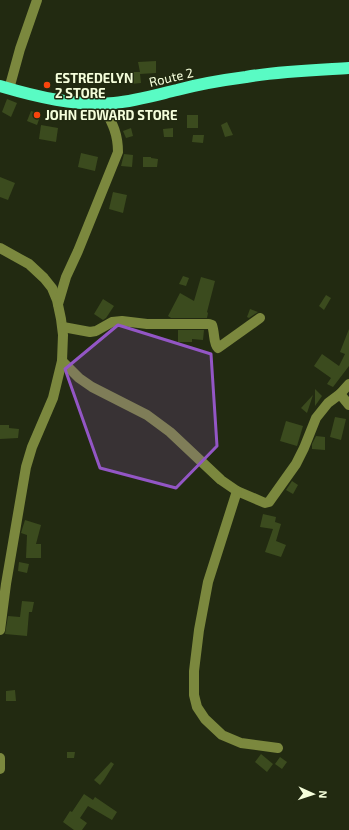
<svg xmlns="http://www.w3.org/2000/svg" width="349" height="830" viewBox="0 0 349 830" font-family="'Exo 2',sans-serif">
  <rect width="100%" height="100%" fill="#222a11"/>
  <!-- building -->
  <g fill="#3b4b1e">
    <path d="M156 61V73L140 74 141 83 130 84V72H140L138 62Z"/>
    <path d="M7 99 17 103 11 117 2 112Z"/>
    <path d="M31 111 41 114 37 125 27 121Z"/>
    <rect x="187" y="115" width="11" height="13"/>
    <path d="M227 122 233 135 225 137 221 125Z"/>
    <path d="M41 125 58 128 56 142 39 139Z"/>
    <path d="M131 128 133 136 126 138 123 131Z"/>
    <path d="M173 128V137H164L163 129Z"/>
    <path d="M193 135H204L203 143 192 142Z"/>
    <path d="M81 153 98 157 95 171 78 167Z"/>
    <path d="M124 154 133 155 132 167 121 166Z"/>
    <path d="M143 157H151V158L158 159 157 167H143Z"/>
    <path d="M0 177 15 183 8 200 0 197Z"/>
    <path d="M113 192 127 195 123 213 109 209Z"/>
    <path d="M183 276 189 278 186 286 179 284Z"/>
    <path d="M201 277 215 281 207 312 208 313 207 318H171L168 316 180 293 194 301Z"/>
    <path d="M326 295 331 298 324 310 319 306Z"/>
    <path d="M103 299 114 306 106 318 103 320 94 314Z"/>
    <path d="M250 309 258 312 249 318 247 317Z"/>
    <path d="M349 329V366L333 387 327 384 331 378 314 366 322 354 339 366 345 354 340 352Z"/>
    <path d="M178 330H204L203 340 192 339V342H178Z"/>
    <path d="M315 389 322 396 315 406Z"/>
    <path d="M313 395 307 413 301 408Z"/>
    <path d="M335 417 346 419 341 440 330 437Z"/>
    <path d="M286 421 303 426 297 446 280 441Z"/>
    <path d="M0 425H9V428L19 429 18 438 0 439Z"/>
    <path d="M316 436 325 437V450L312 449V444Z"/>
    <path d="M292 481 298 485 293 494 286 490Z"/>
    <path d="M263 514 276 517 275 522 281 524 276 541 286 545 281 557 265 552 273 529 260 527Z"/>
    <path d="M25 520 41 525 36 544H41V558H26L27 535 21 533Z"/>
    <path d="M19 562 29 564 27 573 18 571Z"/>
    <path d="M22 601 34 602 32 612H29L27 636 5 634 8 616 20 617Z"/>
    <path d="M15 690 16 701H6V691Z"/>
    <path d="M67 752H75L74 758H67Z"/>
    <path d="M261 754 273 764 267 772 255 762Z"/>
    <path d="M280 757 287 762 282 769 275 764Z"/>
    <path d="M111 762 114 764 104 780 100 785 94 780Z"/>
    <path d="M84 794 93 800 95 797 117 812 112 820 88 806 80 818 87 823 82 830H74L63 822 70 811 72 812Z"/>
  </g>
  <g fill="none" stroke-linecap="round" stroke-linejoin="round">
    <!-- minor -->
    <g stroke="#7b883e" stroke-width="10">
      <path d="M9 89 20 49 37 0"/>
      <path d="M0 248 29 264 44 278 52 288 57 300 61 319 63 335 62 361 53 398 32 447 26 467 6 584 0 630"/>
      <path d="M58 304 66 277 78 251 118 152C118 132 111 121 102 103"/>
      <path d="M63 327 90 332 96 331 112 322 122 321 147 324H209L212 325C215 333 213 343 218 348L260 318"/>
      <path d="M62 361 79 378 92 387 147 415 170 432 221 480 237 491 265 503 269 502 296 464 304 448 316 418 328 403 340 394 349 384"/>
      <path d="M340 394 349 405"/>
      <path d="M237 491 208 582 199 630 194 671V695L197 707 205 719 222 735 241 743 278 748"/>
      <path d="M0 758V769"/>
    </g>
    <!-- highway -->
    <path stroke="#59fbc4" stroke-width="12" d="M0 86C37 97 75 106 114 103 135 101 156 95 177 90 199 84 223 80 246 77 280 71 314 70 349 68"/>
  </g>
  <!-- marked area -->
  <path fill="#9356c5" fill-opacity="0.2" stroke="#9356c5" stroke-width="3" stroke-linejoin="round" d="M118 325 211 354 217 446 176 488 100 468 65 369Z"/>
  <!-- markers -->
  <g fill="#f9440c" stroke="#222a11" stroke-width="1.5">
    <circle cx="47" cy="85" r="4"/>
    <circle cx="37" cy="115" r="4"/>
  </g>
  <g text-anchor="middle" stroke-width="3" stroke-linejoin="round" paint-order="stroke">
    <!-- street labels -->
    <g font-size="13" fill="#f5fedb" stroke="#222a11">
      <text transform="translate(171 77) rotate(-13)" y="5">Route 2</text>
    </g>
    <!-- poi labels -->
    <g font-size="13" font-weight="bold" fill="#f5fedb" stroke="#222a11" text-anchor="start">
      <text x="55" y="83">ESTREDELYN<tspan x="55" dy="15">2 STORE</tspan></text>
      <text x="45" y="120">JOHN EDWARD STORE</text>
    </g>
  </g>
  <!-- north arrow -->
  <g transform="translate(313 794) rotate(93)" stroke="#222a11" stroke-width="3" paint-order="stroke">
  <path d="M0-3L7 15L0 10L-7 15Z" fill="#f5fedb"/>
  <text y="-6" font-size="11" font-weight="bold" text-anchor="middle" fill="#f5fedb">N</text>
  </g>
</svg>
